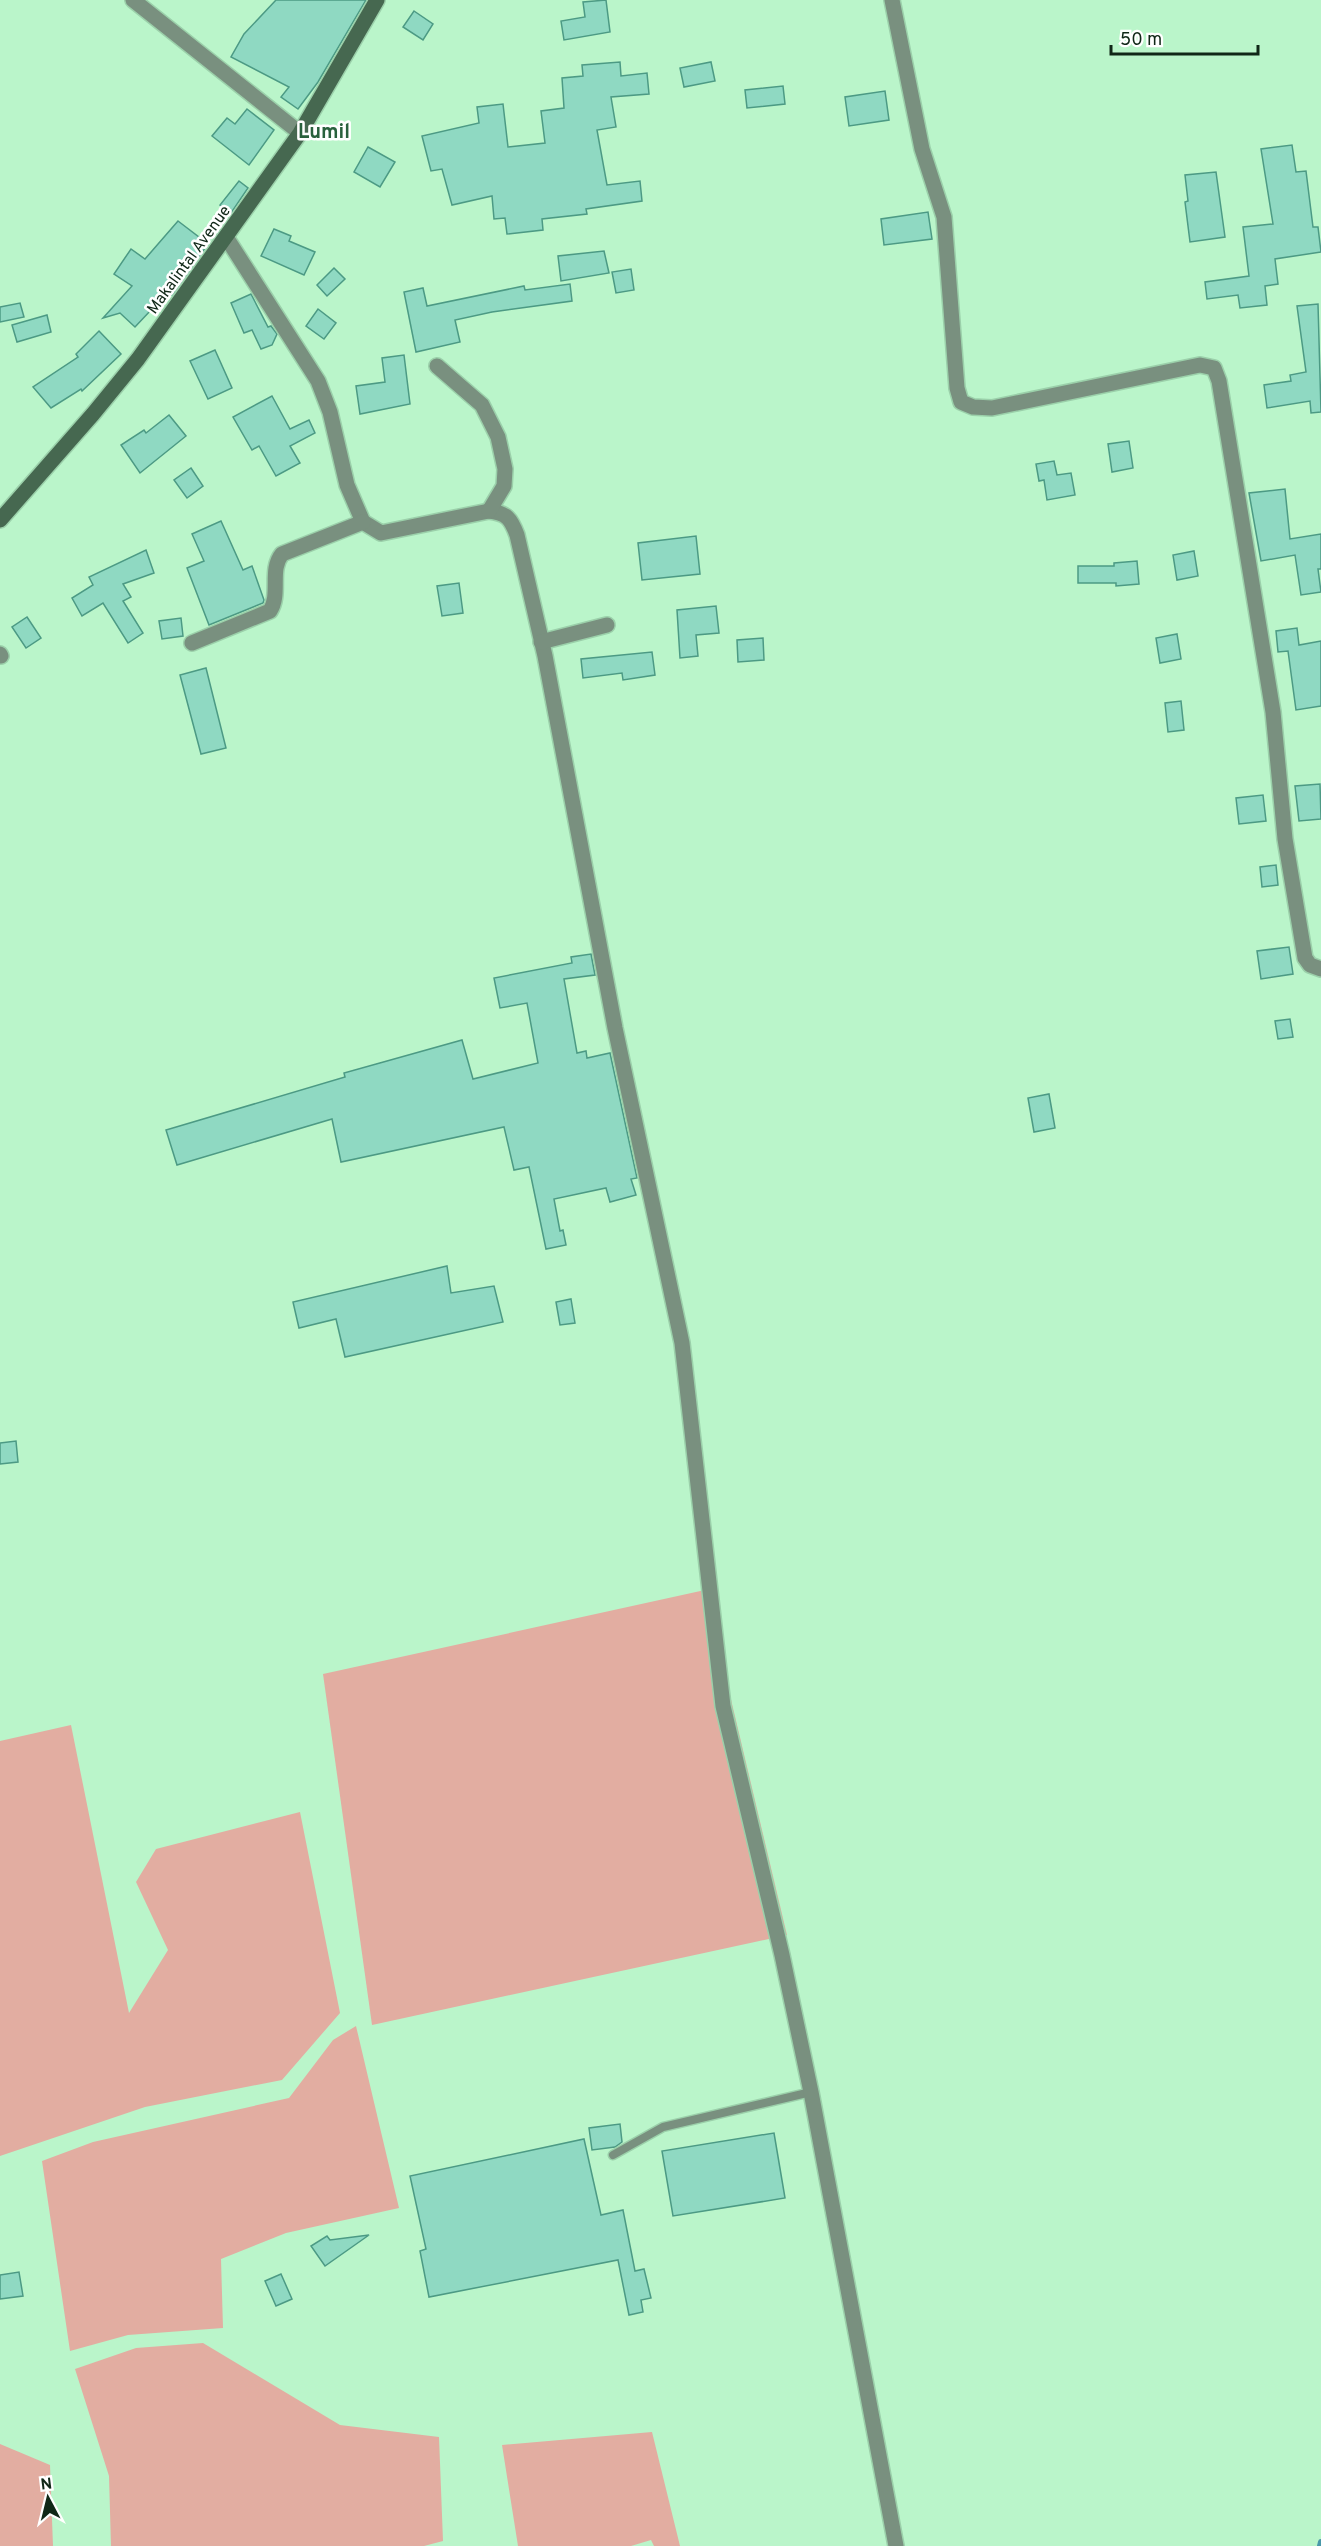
<svg xmlns="http://www.w3.org/2000/svg" width="1321" height="2546" viewBox="0 0 1321 2546" font-family="Overpass,sans-serif">
  <rect width="100%" height="100%" fill="#baf5ca"/>
  <!-- green -->
  <g fill="#e2ada1">
    <path d="M705 1590 787 1935 372 2025 323 1674Z"/>
    <path d="M71 1725 129 2013 168 1950 136 1882 156 1849 300 1812 340 2013 282 2080 145 2107 0 2156V1741Z"/>
    <path d="M356 2026 399 2208 286 2233 221 2259 223 2328 128 2335 70 2351 42 2161 93 2142 289 2098 333 2040Z"/>
    <path d="M203 2343 340 2425 439 2437 443 2541 424 2546H111L109 2476 75 2369 136 2348Z"/>
    <path d="M652 2432 680 2546H654L651 2540 631 2546H518L502 2445Z"/>
    <path d="M0 2444 50 2465 53 2546H0Z"/>
  </g>
  <g fill="none" stroke-linecap="round" stroke-linejoin="round">
    <!-- stream -->
    <path stroke="#4998a9" stroke-width="6" d="M1320 2546 1321 2542"/>
  </g>
  <!-- building -->
  <g fill="#8fd9c2" stroke="#4c9a84" stroke-width="1.5">
    <path d="M276 0H366L318 82 298 109 281 97 289 87 231 57 244 34Z"/>
    <path d="M606 0 610 32 564 40 561 21 585 17 583 2Z"/>
    <path d="M414 11 433 24 423 40 403 27Z"/>
    <path d="M620 62 621 76 647 73 649 94 611 97 616 127 597 130 607 185 640 181 642 201 586 209 587 214 542 219 543 230 507 234 505 218 494 219 492 196 452 205 442 169 431 171 422 136 479 123 477 107 503 104 508 147 545 143 541 111 564 108 562 78 583 76 582 65Z"/>
    <path d="M711 62 715 81 684 87 680 68Z"/>
    <path d="M783 86 785 104 747 108 745 90Z"/>
    <path d="M885 91 889 120 849 126 845 97Z"/>
    <path d="M247 109 274 130 249 165 212 136 227 118 235 124Z"/>
    <path d="M1292 145 1296 172 1306 171 1313 227H1318L1321 252 1275 259 1278 284 1265 286 1267 305 1240 308 1238 295 1207 299 1205 282 1249 276 1243 227 1273 224 1261 149Z"/>
    <path d="M368 147 395 162 380 187 354 172Z"/>
    <path d="M1216 172 1225 237 1190 242 1185 202 1188 201 1185 175Z"/>
    <path d="M239 181 248 188 231 213 220 205Z"/>
    <path d="M928 212 932 239 884 245 881 219Z"/>
    <path d="M178 221 208 244 172 295 168 292 135 327 120 313 103 318 132 286 114 274 131 249 145 259Z"/>
    <path d="M274 229 291 236 289 241 315 252 304 275 261 256Z"/>
    <path d="M604 251 609 273 561 281 558 256Z"/>
    <path d="M334 268 345 279 327 296 317 285Z"/>
    <path d="M631 269 634 290 616 293 612 272Z"/>
    <path d="M570 284 572 301 492 312 455 320 460 342 416 352 404 292 423 288 427 306 524 286 525 290Z"/>
    <path d="M251 294 268 327 271 326 277 334 272 345 261 349 252 330 244 333 231 303Z"/>
    <path d="M20 303 24 317 0 322V307Z"/>
    <path d="M1318 304 1321 412 1311 413 1310 401 1267 408 1264 385 1291 381 1290 375 1306 372 1297 306Z"/>
    <path d="M318 309 336 323 324 339 306 326Z"/>
    <path d="M47 315 51 332 17 342 12 325Z"/>
    <path d="M99 331 121 354 82 391 81 389 51 408 33 387 78 357 76 354Z"/>
    <path d="M215 350 232 388 208 399 190 361Z"/>
    <path d="M404 355 410 404 360 414 356 386 385 382 382 358Z"/>
    <path d="M272 396 290 429 309 420 315 433 290 446 300 463 276 476 259 446 252 450 233 417Z"/>
    <path d="M169 415 186 436 140 473 121 445 144 430 146 433Z"/>
    <path d="M1129 441 1133 468 1112 472 1108 444Z"/>
    <path d="M1054 461 1057 475 1071 473 1075 495 1047 500 1044 480 1039 481 1036 464Z"/>
    <path d="M191 468 203 486 187 498 174 480Z"/>
    <path d="M1285 489 1290 539 1321 534V569H1318L1321 592 1301 595 1295 555 1261 561 1249 493Z"/>
    <path d="M221 521 243 570 252 566 264 600 263 603 209 625 187 568 204 561 192 534Z"/>
    <path d="M696 536 700 574 642 580 638 543Z"/>
    <path d="M146 550 154 573 123 584 131 597 123 601 143 633 128 643 103 603 82 616 72 598 93 585 89 577Z"/>
    <path d="M1194 551 1198 576 1177 580 1173 555Z"/>
    <path d="M1137 561 1139 584 1116 586V583H1078V566H1114V563Z"/>
    <path d="M459 583 463 613 442 616 437 586Z"/>
    <path d="M716 606 719 633 696 635 698 656 680 658 677 610Z"/>
    <path d="M27 617 41 638 26 648 12 627Z"/>
    <path d="M181 618 183 636 162 639 159 621Z"/>
    <path d="M1297 628 1299 645 1321 641V706L1296 710 1288 651 1278 652 1276 631Z"/>
    <path d="M1177 634 1181 659 1160 663 1156 638Z"/>
    <path d="M763 638 764 660 738 662 737 640Z"/>
    <path d="M652 652 655 675 623 680 622 673 583 678 581 659Z"/>
    <path d="M206 668 226 748 201 754 180 675Z"/>
    <path d="M1181 701 1184 730 1168 732 1165 703Z"/>
    <path d="M1320 784 1321 819 1299 821 1295 786Z"/>
    <path d="M1263 795 1266 821 1239 824 1236 798Z"/>
    <path d="M1276 865 1278 885 1262 887 1260 867Z"/>
    <path d="M1289 947 1293 974 1261 979 1257 951Z"/>
    <path d="M591 954 595 975 564 979 577 1053 586 1051 587 1058 610 1053 637 1178 631 1179 636 1195 610 1202 606 1188 554 1199 560 1231 563 1230 566 1245 546 1249 529 1167 514 1170 504 1127 341 1162 332 1119 177 1165 166 1130 345 1077 344 1073 462 1040 473 1079 538 1063 527 1003 500 1008 494 978 572 963 571 957Z"/>
    <path d="M1290 1019 1293 1037 1278 1039 1275 1021Z"/>
    <path d="M1049 1094 1055 1128 1034 1132 1028 1098Z"/>
    <path d="M447 1266 451 1293 494 1286 503 1322 345 1357 336 1319 299 1328 293 1302Z"/>
    <path d="M571 1299 575 1323 560 1325 556 1302Z"/>
    <path d="M16 1441 18 1462 0 1464V1443Z"/>
    <path d="M620 2124 622 2142 615 2147 592 2150 589 2128Z"/>
    <path d="M774 2133 785 2198 673 2216 662 2151Z"/>
    <path d="M584 2139 601 2215 623 2210 635 2271 644 2269 651 2298 641 2300 643 2312 629 2315 618 2260 429 2297 420 2251 426 2249 410 2176Z"/>
    <path d="M369 2235 325 2266 311 2246 327 2236 330 2240Z"/>
    <path d="M19 2272 23 2296 0 2299V2275Z"/>
    <path d="M281 2274 292 2299 276 2306 265 2281Z"/>
  </g>
  <g fill="none" stroke-linecap="round" stroke-linejoin="round">
    <defs>
      <path id="service" d="M613 2155 663 2127 811 2092"/>
      <g id="minor">
        <path d="M892 0 922 149 944 217 957 388 961 402 973 407 992 408 1200 365 1214 368 1219 381 1273 712 1285 839 1305 958 1310 965 1321 969"/>
        <path d="M226 237 318 381 330 412 347 485 363 522 381 533 489 511C507 513 511 519 517 535L545 656 615 1028 682 1343 723 1706 782 1955 811 2092 896 2546"/>
        <path d="M437 366 482 405 498 437 505 469 504 486 489 511"/>
        <path d="M541 642 607 625"/>
        <path d="M192 643 270 611C281 594 269 570 282 554L363 522"/>
        <path d="M0 654 1 656"/>
      </g>
      <path id="tertiary" d="M133 0 300 133"/>
      <path id="secondary" d="M0 520 93 414 138 359 300 133 377 0"/>
    </defs>
    <!-- service casing -->
    <use href="#service" stroke="#9bd0aa" stroke-width="11"/>
    <!-- minor casing -->
    <use href="#minor" stroke="#9bd0aa" stroke-width="18"/>
    <!-- tertiary casing -->
    <use href="#tertiary" stroke="#9bd0aa" stroke-width="18"/>
    <!-- secondary casing -->
    <use href="#secondary" stroke="#9bd0aa" stroke-width="18"/>
    <!-- service -->
    <use href="#service" stroke="#79907f" stroke-width="8"/>
    <!-- minor -->
    <use href="#minor" stroke="#79907f" stroke-width="15"/>
    <!-- tertiary -->
    <use href="#tertiary" stroke="#79907f" stroke-width="15"/>
    <!-- secondary -->
    <use href="#secondary" stroke="#466850" stroke-width="15"/>
  </g>
  <g text-anchor="middle" stroke-width="5" stroke-linejoin="round" paint-order="stroke">
    <!-- street labels -->
    <g font-size="16" fill="#102717" stroke="#fff">
      <text transform="translate(188 259) rotate(-54)" y="6">Makalintal Avenue</text>
    </g>
    <!-- quarter labels -->
    <g font-size="20" font-weight="bold" fill="#29613d" stroke="#fff">
      <text x="324" y="138">Lumil</text>
    </g>
  </g>
  <!-- north arrow -->
  <g transform="translate(48 2498) rotate(353)" stroke="#ffffff" stroke-width="4.5" paint-order="stroke">
  <path d="M0-4.5L10 22L0 15L-10 22Z" fill="#102717"/>
  <text y="-9" font-size="16" font-weight="bold" text-anchor="middle" fill="#102717">N</text>
  </g>
  <!-- scale -->
  <path d="M1111 45v9h147v-9" fill="none" stroke="#102717" stroke-width="3"/>
  <text x="1120" y="45" font-size="18" fill="#102717" stroke="#ffffff" stroke-width="4.5" paint-order="stroke">50 m</text>
</svg>
